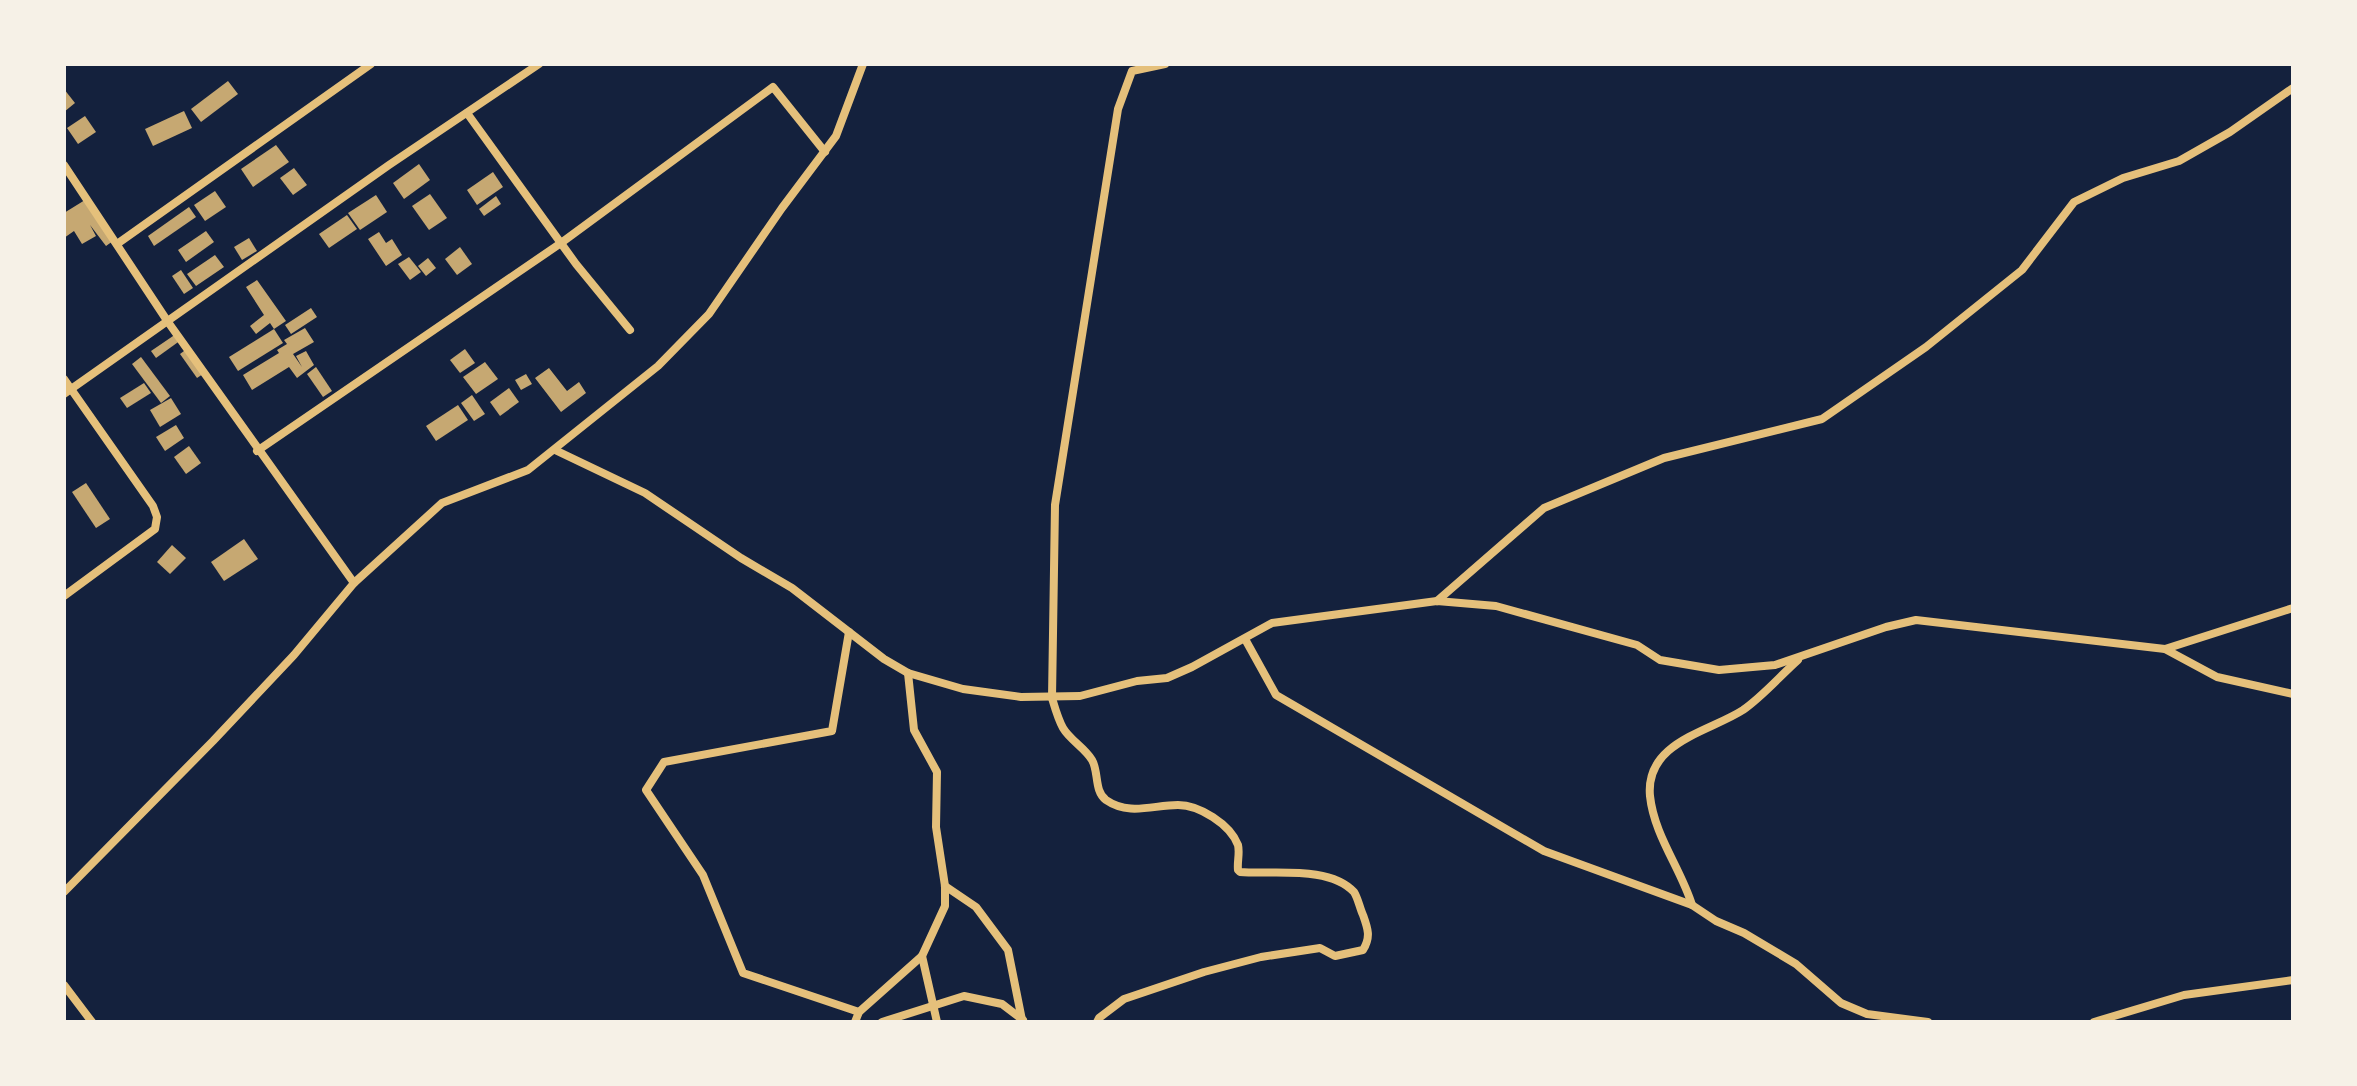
<svg xmlns="http://www.w3.org/2000/svg" width="2357" height="1086" viewBox="0 0 2357 1086" font-family="'PT Serif',serif">
  <rect width="100%" height="100%" fill="#14213d"/>
  <!-- building -->
  <g fill="#c6a872">
    <path d="M228 81 238 94 201 122 191 109Z"/>
    <path d="M64 89 75 103 64 112Z"/>
    <path d="M184 111 192 128 153 146 145 129Z"/>
    <path d="M85 116 96 132 78 144 67 128Z"/>
    <path d="M276 145 289 162 253 187 241 169Z"/>
    <path d="M419 164 430 180 404 199 393 183Z"/>
    <path d="M294 168 307 185 293 195 280 178Z"/>
    <path d="M493 172 503 187 477 205 467 190Z"/>
    <path d="M215 191 226 207 205 221 194 205Z"/>
    <path d="M430 194 447 218 429 230 412 206Z"/>
    <path d="M376 195 387 212 360 230 348 213Z"/>
    <path d="M496 196 501 204 484 216 479 209Z"/>
    <path d="M85 200 113 241 106 246 90 225 96 236 82 244 74 231 64 238V213Z"/>
    <path d="M189 207 196 217 154 246 148 236Z"/>
    <path d="M347 215 357 229 329 248 319 234Z"/>
    <path d="M206 231 214 242 186 262 178 250Z"/>
    <path d="M379 232 386 243 392 239 402 255 386 266 368 239Z"/>
    <path d="M249 238 257 251 242 260 234 247Z"/>
    <path d="M460 247 472 264 457 275 445 259Z"/>
    <path d="M215 255 224 267 196 286 187 274Z"/>
    <path d="M409 257 421 272 410 280 398 264Z"/>
    <path d="M428 258 436 268 426 276 418 266Z"/>
    <path d="M181 270 193 288 184 294 172 276Z"/>
    <path d="M257 280 286 321 274 329 270 323 256 334 250 326 264 315 246 287Z"/>
    <path d="M311 308 317 317 291 334 285 325Z"/>
    <path d="M305 328 314 342 293 354 302 367 296 356 306 351 314 365 297 378 289 367 252 390 243 375 279 353 277 350 287 344 284 340Z"/>
    <path d="M274 329 283 343 238 371 229 357Z"/>
    <path d="M176 334 181 340 156 358 151 351Z"/>
    <path d="M188 348 206 372 197 378 180 354Z"/>
    <path d="M465 349 475 363 460 373 450 360Z"/>
    <path d="M141 357 170 396 161 403 132 364Z"/>
    <path d="M485 362 498 379 476 394 463 377Z"/>
    <path d="M316 367 332 391 323 397 307 374Z"/>
    <path d="M549 368 567 391 579 382 586 393 561 412 535 378Z"/>
    <path d="M526 374 532 384 521 390 515 380Z"/>
    <path d="M144 383 151 393 127 408 120 398Z"/>
    <path d="M509 388 519 402 500 416 490 402Z"/>
    <path d="M472 395 485 414 474 421 461 403Z"/>
    <path d="M171 398 181 414 160 427 150 410Z"/>
    <path d="M458 405 468 420 436 441 426 426Z"/>
    <path d="M176 425 184 438 165 451 156 437Z"/>
    <path d="M189 446 201 463 186 474 174 457Z"/>
    <path d="M86 483 110 519 96 528 72 492Z"/>
    <path d="M244 539 258 559 224 581 211 562Z"/>
    <path d="M172 545 186 558 170 574 157 562Z"/>
  </g>
  <g fill="none" stroke-linecap="round" stroke-linejoin="round">
    <!-- minor -->
    <g stroke="#e5c07b" stroke-width="8">
      <path d="M467 113 576 264 630 330"/>
      <path d="M64 165 168 322 354 583"/>
      <path d="M117 244 371 64"/>
      <path d="M64 379 153 506 157 517 155 529 64 596"/>
      <path d="M64 394 389 165 539 64"/>
      <path d="M555 450 645 493 741 558 792 588 884 659 908 673 963 689 1021 697 1080 696 1137 681 1167 678 1192 667 1272 623 1437 601 1496 606 1637 645 1660 660 1719 670 1775 665 1886 627 1916 620 2165 649 2217 677 2293 694"/>
      <path d="M257 451 561 243 773 87 825 152"/>
      <path d="M1437 601 1544 508 1664 458 1822 419 1926 347 2022 270 2074 202 2123 178 2179 161 2230 132 2293 88"/>
      <path d="M849 632 832 731 664 762 646 790 703 875 743 973 859 1012"/>
      <path d="M1245 639 1276 695 1544 851 1692 905 1716 921 1744 933 1796 964 1841 1003 1867 1014 1928 1022"/>
      <path d="M2165 649 2293 608"/>
      <path d="M908 673 914 730 937 772 936 827 945 886V906L922 956 937 1022"/>
      <path d="M945 886 976 907 1008 950 1022 1020"/>
      <path d="M64 892 213 741 294 655 354 583 442 503 528 470 658 366 709 314 782 208 836 136 863 64"/>
      <path d="M1692 905C1681 869 1654 835 1650 796 1645 742 1709 732 1743 710 1763 696 1780 676 1798 660"/>
      <path d="M64 985 92 1022"/>
      <path d="M855 1022 859 1012 922 956"/>
      <path d="M882 1022 964 996 1002 1004 1023 1020"/>
      <path d="M1097 1022 1099 1018 1124 999 1204 972 1261 957 1320 948 1335 956 1363 950C1371 937 1368 929 1363 915 1360 909 1358 898 1354 892 1329 865 1273 875 1240 872L1238 870C1237 862 1240 853 1238 845 1230 824 1199 805 1178 805 1153 805 1129 816 1106 800 1094 791 1099 772 1092 760 1085 748 1070 740 1063 728 1058 719 1055 708 1052 698L1055 505 1118 109 1132 71 1165 64"/>
      <path d="M2094 1022 2184 995 2293 980"/>
    </g>
  </g>
  <!-- border -->
  <rect width="2357" height="1086" fill="none" stroke="#f6f1e7" stroke-width="132"/>
</svg>
